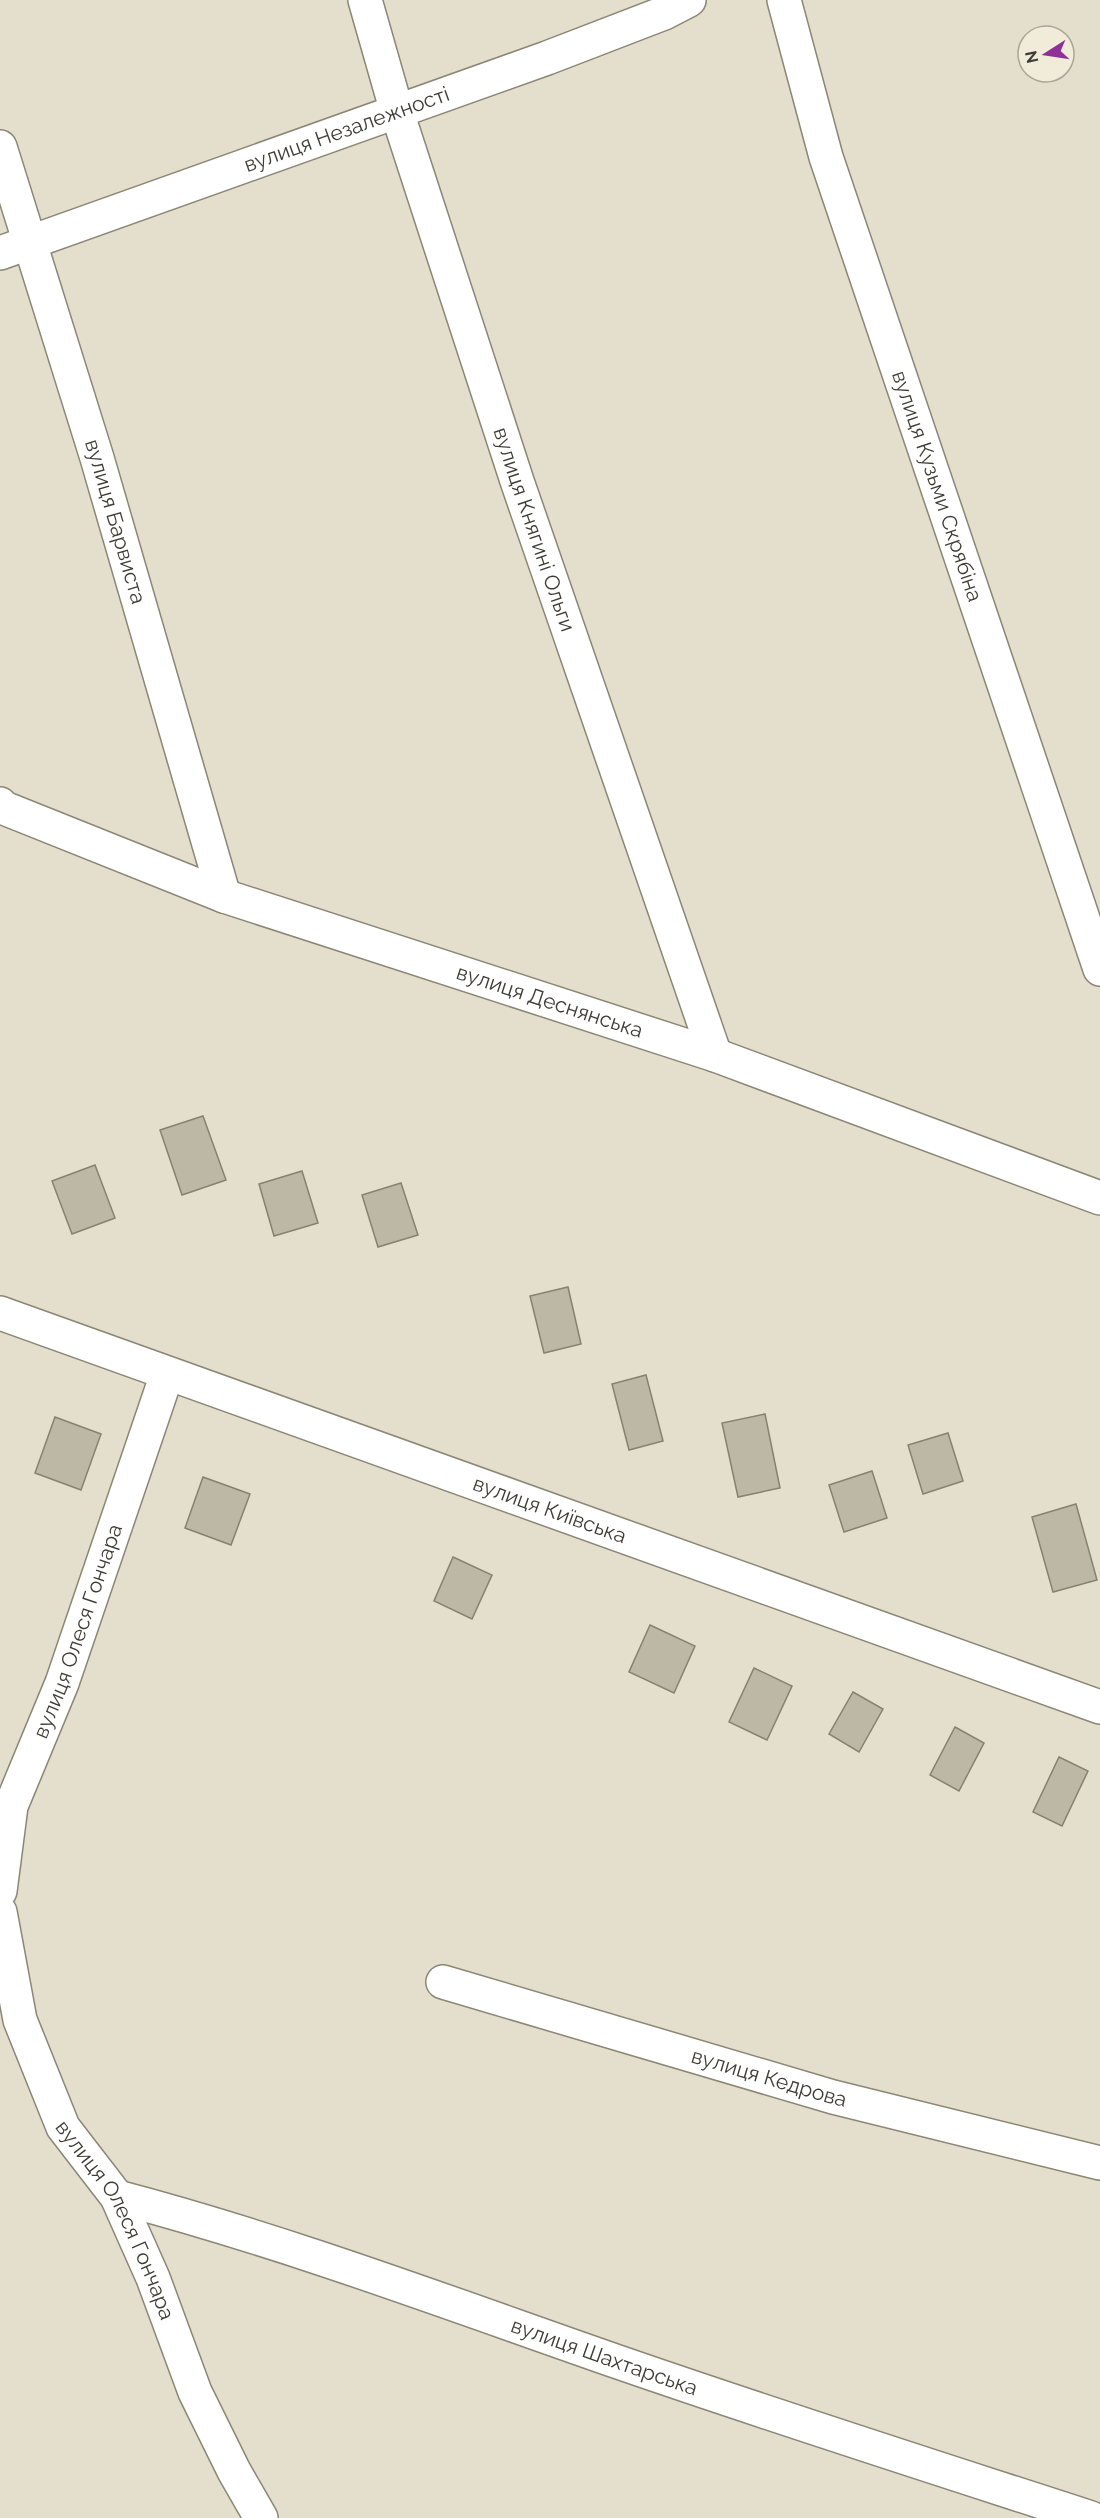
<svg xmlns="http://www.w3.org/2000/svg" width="1100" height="2518" viewBox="0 0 1100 2518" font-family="Raleway,sans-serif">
  <rect width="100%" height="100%" fill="#e4decc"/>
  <!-- building -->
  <g fill="#bdb8a6" stroke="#868170" stroke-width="1.5">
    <path d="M203 1116 226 1180 182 1195 160 1130Z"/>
    <path d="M95 1165 115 1218 72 1234 52 1181Z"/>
    <path d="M302 1171 318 1223 274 1236 259 1184Z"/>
    <path d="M401 1183 418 1235 378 1247 362 1195Z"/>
    <path d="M568 1287 581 1344 544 1353 530 1296Z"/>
    <path d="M646 1375 663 1441 629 1450 612 1384Z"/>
    <path d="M765 1414 780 1488 738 1497 722 1423Z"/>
    <path d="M55 1417 101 1434 81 1490 35 1473Z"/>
    <path d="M948 1433 963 1481 923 1494 908 1445Z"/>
    <path d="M872 1471 887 1518 844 1532 829 1485Z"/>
    <path d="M203 1477 250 1494 231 1545 185 1528Z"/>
    <path d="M1076 1504 1097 1580 1053 1592 1032 1517Z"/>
    <path d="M453 1557 492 1575 472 1619 434 1601Z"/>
    <path d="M650 1625 695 1646 674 1693 629 1672Z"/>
    <path d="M754 1668 792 1686 767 1740 729 1722Z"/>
    <path d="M853 1692 883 1709 859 1752 829 1734Z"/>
    <path d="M955 1727 984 1743 959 1791 930 1775Z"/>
    <path d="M1059 1757 1088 1771 1062 1826 1033 1812Z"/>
  </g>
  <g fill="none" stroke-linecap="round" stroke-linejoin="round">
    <defs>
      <g id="minor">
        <path id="s1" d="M365 0 397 112 517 481 715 1055"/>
        <path id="s2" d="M784 0 826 157 1100 969"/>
        <path id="s3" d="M0 147 97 458 224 896"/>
        <path id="s4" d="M0 253 547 58 664 13 689 0"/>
        <path id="s5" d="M0 804 4 808 224 896 715 1055 1100 1198"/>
        <path id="s6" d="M0 1891 11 1806 62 1683 167 1374"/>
        <path id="s7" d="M0 1912 20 2020 63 2127 117 2197 153 2278 195 2392 234 2471 261 2518"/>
        <path id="s8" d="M443 1982 833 2097 1100 2163"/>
        <path id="s9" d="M117 2197C288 2242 454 2305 621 2363 777 2417 934 2467 1091 2518"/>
      </g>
      <g id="secondary">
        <path id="s10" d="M0 1313 1100 1707"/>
      </g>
    </defs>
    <!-- minor casing -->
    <use href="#minor" stroke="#8b8675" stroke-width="36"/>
    <!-- secondary casing -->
    <use href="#secondary" stroke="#8b8675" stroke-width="36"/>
    <!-- minor -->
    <use href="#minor" stroke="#fff" stroke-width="33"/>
    <!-- secondary -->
    <use href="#secondary" stroke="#fff" stroke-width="33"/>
  </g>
  <g text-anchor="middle" stroke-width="5" stroke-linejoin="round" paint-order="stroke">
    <!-- street labels -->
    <g font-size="21" fill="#3e3c35" stroke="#f1ecd9">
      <text dy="7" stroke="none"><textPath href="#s4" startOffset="368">вулиця Незалежності</textPath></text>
      <text dy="7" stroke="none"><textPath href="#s2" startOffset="510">вулиця Кузьми Скрябіна</textPath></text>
      <text dy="7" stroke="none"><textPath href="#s3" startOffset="392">вулиця Барвиста</textPath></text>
      <text dy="7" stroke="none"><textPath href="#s1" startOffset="556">вулиця Княгині Ольги</textPath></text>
      <text dy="7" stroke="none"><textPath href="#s5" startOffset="585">вулиця Деснянська</textPath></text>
      <text dy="7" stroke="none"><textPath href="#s10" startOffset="584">вулиця Київська</textPath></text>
      <text dy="7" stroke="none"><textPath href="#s6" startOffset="273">вулиця Олеся Гончара</textPath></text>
      <text dy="7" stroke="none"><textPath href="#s8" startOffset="340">вулиця Кедрова</textPath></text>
      <text dy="7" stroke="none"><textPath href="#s7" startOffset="333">вулиця Олеся Гончара</textPath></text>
      <text dy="7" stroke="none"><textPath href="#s9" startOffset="513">вулиця Шахтарська</textPath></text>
    </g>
  </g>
  <!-- north arrow -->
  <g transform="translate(1046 54) rotate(258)"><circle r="28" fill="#f1ecd9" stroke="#a9a697" stroke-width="1.5"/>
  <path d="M0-4.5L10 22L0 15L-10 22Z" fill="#8f3099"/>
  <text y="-9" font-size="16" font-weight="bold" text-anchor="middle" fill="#3e3c35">N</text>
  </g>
</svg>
